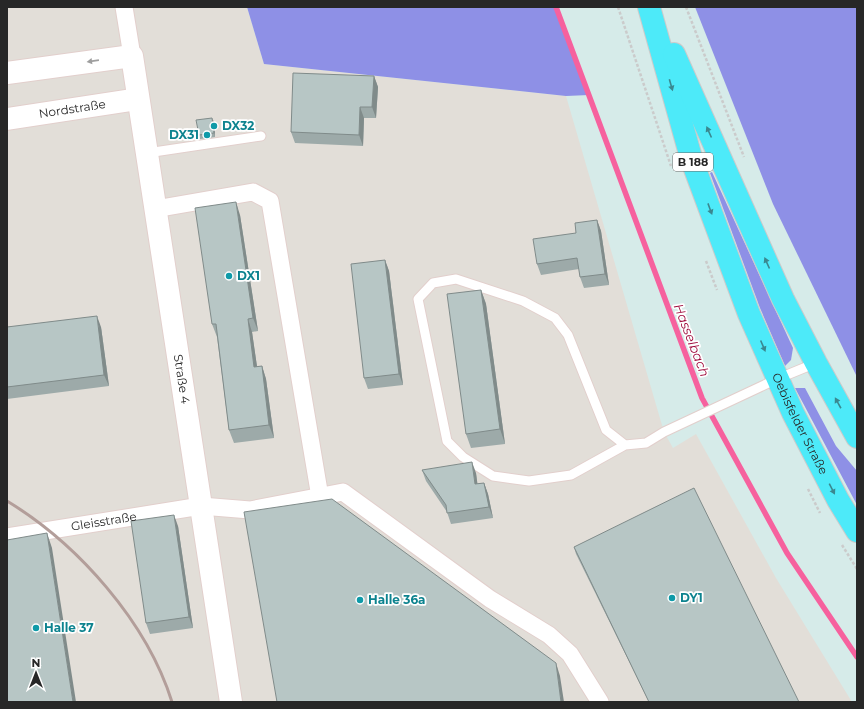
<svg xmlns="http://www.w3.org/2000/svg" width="864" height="709" viewBox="0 0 864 709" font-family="Montserrat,sans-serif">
  <rect width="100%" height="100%" fill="#d6ebe9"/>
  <!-- industrial -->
  <path fill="#e2ded8" d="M7 7H247L264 64 566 96 664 432 673 448 696 434 776 578 852 702H7Z"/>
  <!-- green -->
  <g fill="#8e90e6">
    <path d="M247 7H556L589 95 566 96 264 64Z"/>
    <path d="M695 7H857V377L773 204Z"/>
    <path d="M712 172 793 348 791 360 785 366 760 308 710 173Z"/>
    <path d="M795 388H805L836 446 857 471V505Z"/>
  </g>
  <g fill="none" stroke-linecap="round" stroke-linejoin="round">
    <!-- stream -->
    <path stroke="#f6619e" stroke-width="5.5" d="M556 7 702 398 787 553 857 657"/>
    <defs>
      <g id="service">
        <path d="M147 153 261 136"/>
        <path d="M625 445 571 475 529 481 493 476 463 457 447 441 418 299 433 283 456 279 523 301 555 318 568 335 606 430 625 445 646 443 664 432 777 379 816 363"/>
      </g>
      <g id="minor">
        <path d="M124 7 132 56"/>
        <path d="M155 209 253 192 270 201 320 497"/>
        <path id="s1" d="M7 537 201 506 250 510 343 492 490 599 549 635 570 654 600 702"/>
      </g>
      <g id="tertiary">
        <path id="s2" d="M7 73 132 56 231 702"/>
        <path id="s3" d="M7 119 138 99"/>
      </g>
      <g id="primary">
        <path id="s4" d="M649 7 692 161 749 314 793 413 838 500 857 531"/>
        <path d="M674 54 783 299 816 363 857 437"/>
      </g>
    </defs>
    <!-- service casing -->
    <use href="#service" stroke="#e2cfcc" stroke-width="11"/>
    <!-- minor casing -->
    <use href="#minor" stroke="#e2cfcc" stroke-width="19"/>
    <!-- tertiary casing -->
    <use href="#tertiary" stroke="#e2cfcc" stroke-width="24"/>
    <!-- primary casing -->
    <use href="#primary" stroke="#cbcbcb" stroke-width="24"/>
    <!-- path -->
    <g stroke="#cbcbcb" stroke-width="2.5" stroke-dasharray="3 2" stroke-linecap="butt">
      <path d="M618 7 671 166"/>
      <path d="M686 7 744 157"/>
      <path d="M706 261 717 290"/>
      <path d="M808 489 820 513"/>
      <path d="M842 545 857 569"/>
    </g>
    <!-- service -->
    <use href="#service" stroke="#fff" stroke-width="9"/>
    <!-- minor -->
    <use href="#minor" stroke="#fff" stroke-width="17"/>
    <!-- tertiary -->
    <use href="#tertiary" stroke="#fff" stroke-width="22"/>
    <!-- primary -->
    <use href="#primary" stroke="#4deaf9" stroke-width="22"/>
    <!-- rail -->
    <path stroke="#b39e9a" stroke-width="3" d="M7 501C78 544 147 622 172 702"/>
  </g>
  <!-- wall -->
  <g fill="#9daaa9">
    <path d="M374 76 378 87 376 118H364L363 146 295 143 291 132Z"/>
    <path d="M214 122 215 137 200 139 199 135Z"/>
    <path d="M240 215 258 331 252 332 257 367 262 366 266 379 274 438 234 443 229 430 217 337 212 324Z"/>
    <path d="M597 220 601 231 609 285 584 288 580 277 579 269 541 275 537 264 576 233Z"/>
    <path d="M385 260 389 271 403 385 368 389 364 378Z"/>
    <path d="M481 290 486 304 505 444 471 448 466 434Z"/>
    <path d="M7 327H101L109 386 7 399Z"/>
    <path d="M422 470 476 473 477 484 484 483 488 494 493 518 451 524 447 512 426 481Z"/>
    <path d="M178 526 193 628 150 634 146 623Z"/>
    <path d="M574 547 799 702H649L576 554Z"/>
  </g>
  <!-- shaded-wall -->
  <g fill="#808b8a">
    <path d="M374 76 378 87 376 118 372 107Z"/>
    <path d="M360 107 364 118 363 146 359 135Z"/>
    <path d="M212 118 214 122 215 137 214 133Z"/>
    <path d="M236 202 240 215 258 331 253 318Z"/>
    <path d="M597 220 601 231 609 285 605 274Z"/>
    <path d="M385 260 389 271 403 385 399 374Z"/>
    <path d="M481 290 486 304 505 444 500 429Z"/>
    <path d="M97 316 101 327 109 386 104 375Z"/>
    <path d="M248 319 252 332 259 380 254 367Z"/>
    <path d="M262 366 266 379 274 438 269 425Z"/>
    <path d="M472 462 476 473 479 495 475 484Z"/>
    <path d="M484 483 488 494 493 518 489 507Z"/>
    <path d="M174 515 178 526 193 628 189 617Z"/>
    <path d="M47 533 52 548 76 702H73Z"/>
    <path d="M556 663 560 676 564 702H561Z"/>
  </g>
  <!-- building -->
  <g fill="#b7c6c5" stroke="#808b8a">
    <path d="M293 73 374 76 372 107H360L359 135 291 132Z"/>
    <path d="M212 118 214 133 199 135 196 120Z"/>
    <path d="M236 202 253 318 248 319 254 367 262 366 269 425 229 430 216 324H212L195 208Z"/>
    <path d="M597 220 605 274 580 277 577 258 537 264 533 239 576 233 575 223Z"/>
    <path d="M385 260 399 374 364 378 351 264Z"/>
    <path d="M481 290 500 429 466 434 447 294Z"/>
    <path d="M97 316 104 375 7 387V327Z"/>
    <path d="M472 462 475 484 484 483 489 507 447 513 446 505 422 470Z"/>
    <path d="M694 488 799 702H649L574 547Z"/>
    <path d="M332 499 556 663 561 702H277L244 512Z"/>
    <path d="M174 515 189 617 146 623 131 521Z"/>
    <path d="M47 533 73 702H7V540Z"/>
  </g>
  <!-- one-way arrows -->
  <defs><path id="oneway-solid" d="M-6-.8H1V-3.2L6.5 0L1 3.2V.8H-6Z"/></defs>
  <use fill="#9e9e9e" href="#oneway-solid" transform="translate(93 61) rotate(172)"/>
  <g fill="#3a8890">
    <use href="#oneway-solid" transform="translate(671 85) rotate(74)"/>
    <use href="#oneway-solid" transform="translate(709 132) rotate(-114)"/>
    <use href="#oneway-solid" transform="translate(710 209) rotate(70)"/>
    <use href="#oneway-solid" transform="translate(767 263) rotate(-114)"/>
    <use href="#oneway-solid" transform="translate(763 346) rotate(67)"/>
    <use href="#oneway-solid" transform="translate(838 403) rotate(-119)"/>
    <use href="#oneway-solid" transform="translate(832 489) rotate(63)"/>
  </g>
  <!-- markers -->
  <g fill="#0f9aa8" stroke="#fff" stroke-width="1.5">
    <circle cx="214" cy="126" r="4"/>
    <circle cx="207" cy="135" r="4"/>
    <circle cx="229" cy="276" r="4"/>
    <circle cx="672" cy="598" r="4"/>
    <circle cx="360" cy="600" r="4"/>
    <circle cx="36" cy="628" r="4"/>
  </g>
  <g text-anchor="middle" stroke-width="3.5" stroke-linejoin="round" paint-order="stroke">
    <!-- shield labels -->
    <rect fill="#fff" stroke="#686868" stroke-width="1" x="673" y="153" width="40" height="18" rx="3"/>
    <g font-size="11" font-weight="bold" fill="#272727">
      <text x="693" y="166">B 188</text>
    </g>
    <!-- street labels -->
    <g font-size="12" fill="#272727" stroke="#fff">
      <text dy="4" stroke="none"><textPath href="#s3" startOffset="66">Nordstraße</textPath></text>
      <text dy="4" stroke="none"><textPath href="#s2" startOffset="453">Straße 4</textPath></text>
      <text dy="4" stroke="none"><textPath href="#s4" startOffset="444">Oebisfelder Straße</textPath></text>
      <text dy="4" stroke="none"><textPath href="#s1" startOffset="98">Gleisstraße</textPath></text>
    </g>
    <!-- culture labels -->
    <g font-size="12" font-weight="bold" fill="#0d838f" stroke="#fff" text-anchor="start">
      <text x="222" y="130">DX32</text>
      <text x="199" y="139" text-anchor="end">DX31</text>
      <text x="237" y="280">DX1</text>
      <text x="680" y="602">DY1</text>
      <text x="368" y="604">Halle 36a</text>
      <text x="44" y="632">Halle 37</text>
    </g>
    <!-- water labels -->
    <g font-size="13" font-style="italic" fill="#9d0538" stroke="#fff">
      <text transform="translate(692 340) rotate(69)" y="5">Hasselbach</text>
    </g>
  </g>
  <!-- border -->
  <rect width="864" height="709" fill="none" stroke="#272727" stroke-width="16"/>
  <!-- north arrow -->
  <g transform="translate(36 673)" stroke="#ffffff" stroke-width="3" paint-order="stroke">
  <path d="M0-3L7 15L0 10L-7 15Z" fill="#272727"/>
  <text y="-6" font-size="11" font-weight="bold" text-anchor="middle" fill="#272727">N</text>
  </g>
</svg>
